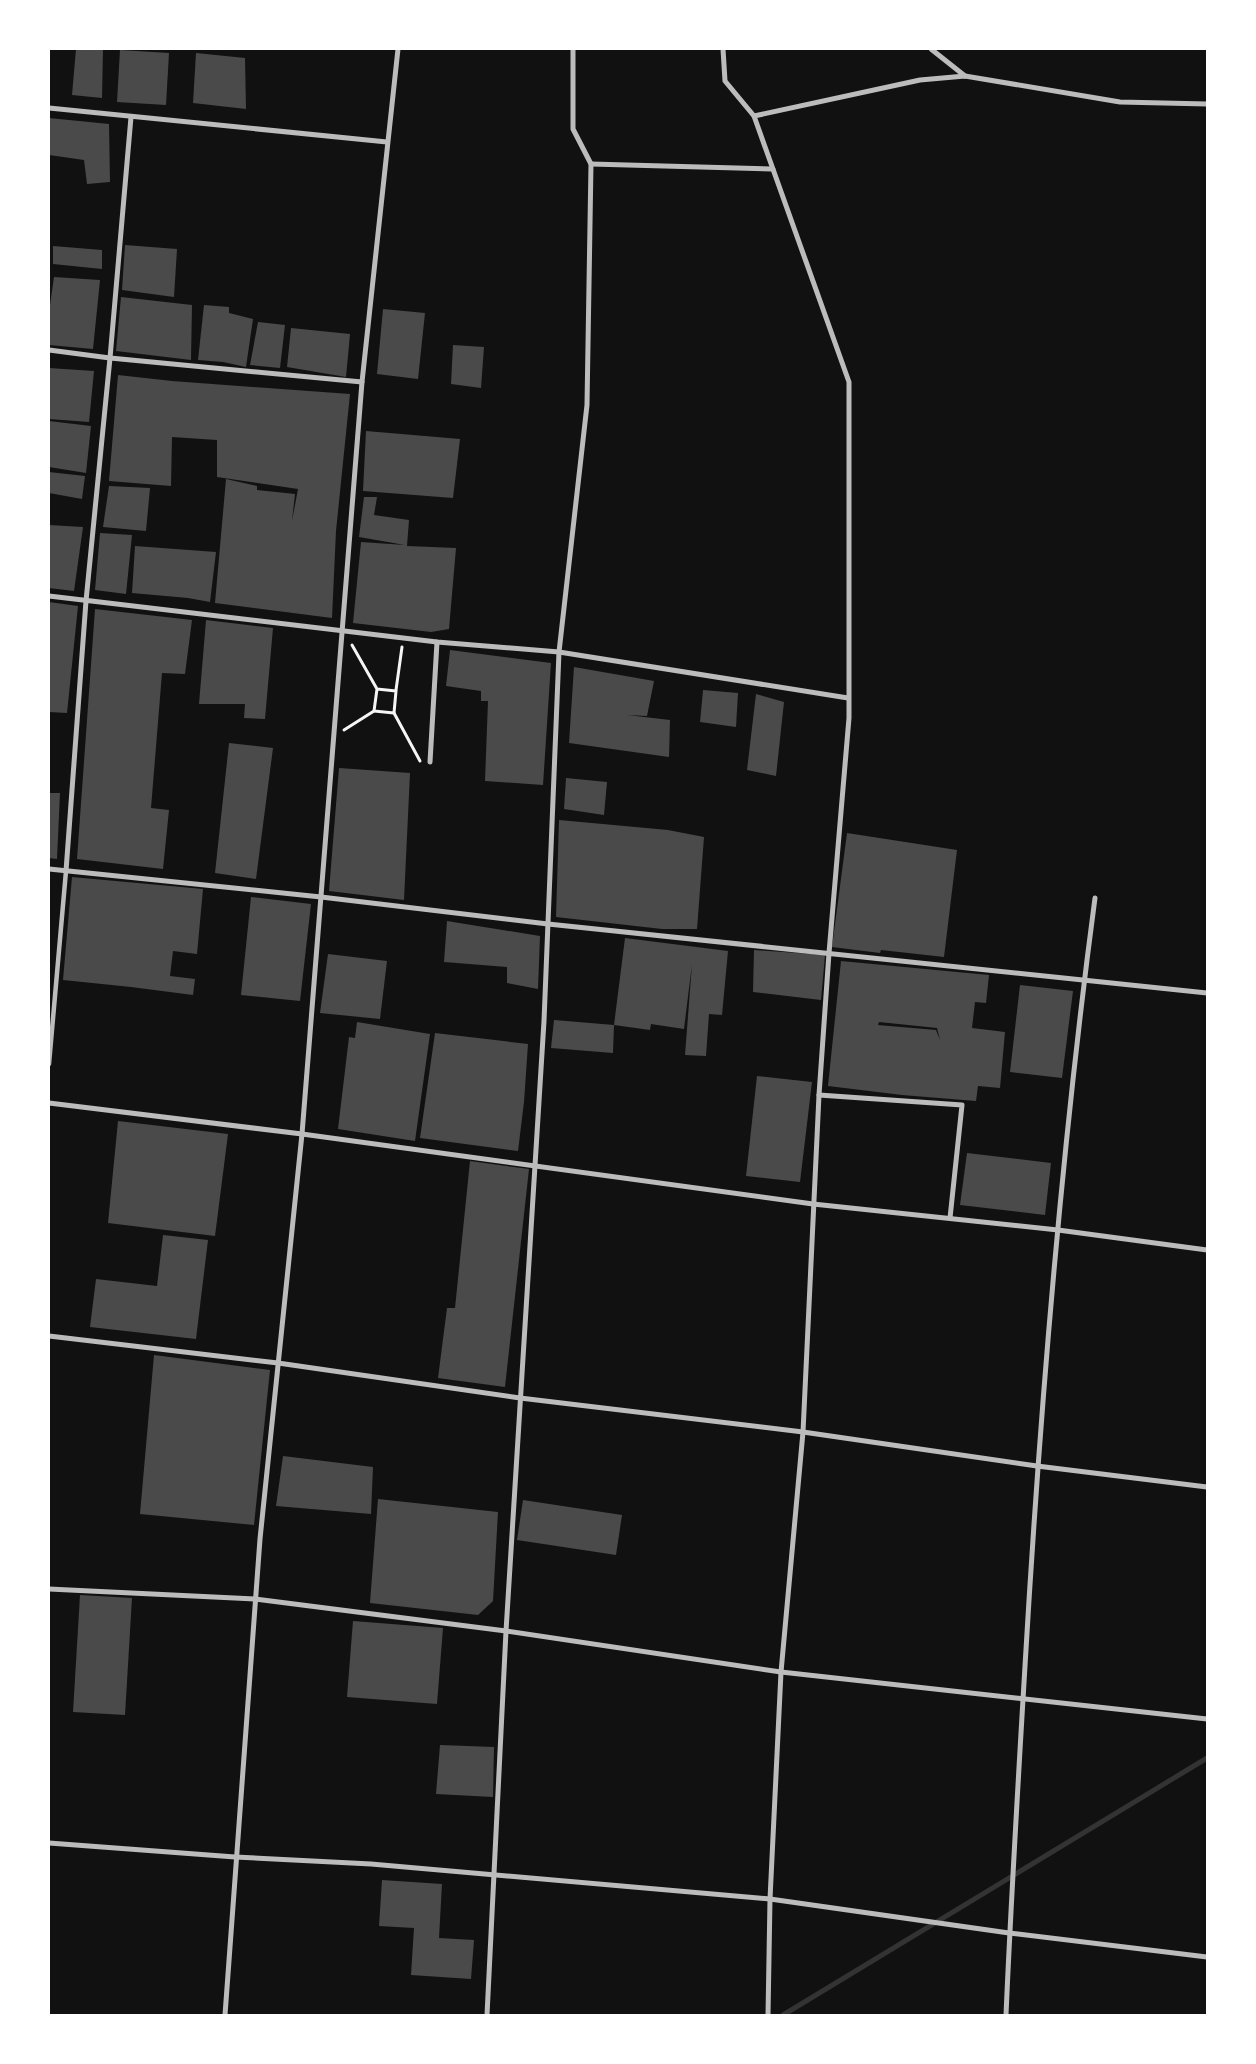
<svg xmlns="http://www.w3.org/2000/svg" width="1256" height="2064" viewBox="0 0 1256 2064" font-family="Arial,sans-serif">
  <rect width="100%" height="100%" fill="#111"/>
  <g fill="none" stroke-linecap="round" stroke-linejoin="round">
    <!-- stream -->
    <path stroke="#333" stroke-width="5" d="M783 2015 1207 1758"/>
  </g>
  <!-- building -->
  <g fill="#4a4a4a" fill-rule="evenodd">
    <path d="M76 49H103L102 98 72 95Z"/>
    <path d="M120 50 169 53 166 105 117 102Z"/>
    <path d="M196 53 245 58 246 109 193 103Z"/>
    <path d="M49 118 109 124 110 182 87 184 84 160 49 155Z"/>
    <path d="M125 245 177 249 174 297 122 290Z"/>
    <path d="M53 246 102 250V269L53 264Z"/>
    <path d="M54 277 100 280 93 349 49 345V312Z"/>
    <path d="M121 297 192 305 191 360 116 351Z"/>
    <path d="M204 305 229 307V313L253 319 246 367 223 362 198 360Z"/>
    <path d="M383 309 425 313 418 379 377 374Z"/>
    <path d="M258 322 285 325 280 368 250 365Z"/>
    <path d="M291 328 350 334 346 377 287 367Z"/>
    <path d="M453 345 484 347 481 388 451 384Z"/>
    <path d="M49 368 94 371 89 422 49 419Z"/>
    <path d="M118 375 172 381 350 394 336 531 332 618 215 603 226 479 257 486V490L295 494 292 521 298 489 217 477V440L172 437 171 486 109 481Z"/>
    <path d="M49 421 91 426 86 473 49 467Z"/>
    <path d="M366 431 460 439 453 498 363 491Z"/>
    <path d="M49 472 85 476 82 499 49 493Z"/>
    <path d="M109 486 150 488 146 531 103 527Z"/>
    <path d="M364 497H377L374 515 409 520 407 546 456 548 449 629 431 632 353 623 361 542 405 545 359 537Z"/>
    <path d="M49 525 83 527 74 591 49 588Z"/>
    <path d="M100 533 132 535 126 594 95 590Z"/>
    <path d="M135 546 216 552 210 602 188 598 132 593Z"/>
    <path d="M49 602 78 606 67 713 49 712Z"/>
    <path d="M95 609 192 620 185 674 162 673 151 808 169 810 163 869 77 859Z"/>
    <path d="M206 620 273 628 265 719 244 718 245 704H199Z"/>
    <path d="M450 650 551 663 543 785 485 781 488 701H481V691L446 686Z"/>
    <path d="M574 667 654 681 647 716 627 715 670 720 669 757 569 743Z"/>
    <path d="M703 690 738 693 736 727 700 722Z"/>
    <path d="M756 694 784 702 776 776 747 770Z"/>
    <path d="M229 743 273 748 256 879 215 873Z"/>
    <path d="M339 768 410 773 404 900 329 891Z"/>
    <path d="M566 778 607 782 604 815 564 809Z"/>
    <path d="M49 793H60L57 859 49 858Z"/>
    <path d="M559 820 668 830 704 837 697 929H662L556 917Z"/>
    <path d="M847 833 957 850 944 957 881 950 880 953 832 947Z"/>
    <path d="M72 877 203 889 197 954 173 951 170 976 195 979 193 995 131 987 63 980Z"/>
    <path d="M251 897 311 904 300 1001 241 995Z"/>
    <path d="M447 921 540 936 538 989 507 983V967L444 962Z"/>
    <path d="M625 938 728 951 722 1015 709 1014 706 1056 685 1055 692 964 684 1029 651 1024 650 1030 614 1025 613 1053 551 1048 554 1020 614 1025Z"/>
    <path d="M754 950 825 955 821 1000 753 992Z"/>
    <path d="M328 954 387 961 380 1019 320 1013Z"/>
    <path d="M841 961 989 975 986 1003 975 1002 972 1028 1005 1032 1000 1088 978 1086 976 1101 902 1095 828 1086ZM879 1022 937 1028 940 1040 936 1030 878 1025Z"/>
    <path d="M1020 985 1073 991 1062 1078 1010 1072Z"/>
    <path d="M357 1022 430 1034 415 1141 338 1129 349 1037 355 1038Z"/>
    <path d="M435 1033 528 1044 524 1102 518 1151 420 1138Z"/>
    <path d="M757 1076 812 1082 800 1182 746 1176Z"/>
    <path d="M118 1121 228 1134 215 1236 108 1223Z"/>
    <path d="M967 1153 1051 1163 1045 1215 960 1205Z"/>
    <path d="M470 1161 529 1169 505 1387 438 1378 447 1308H455Z"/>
    <path d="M163 1235 208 1240 196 1339 90 1327 96 1279 157 1286Z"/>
    <path d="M154 1355 270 1370 254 1525 140 1514Z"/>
    <path d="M283 1456 373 1467 371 1514 276 1506Z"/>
    <path d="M378 1499 498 1512 493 1601 478 1615 370 1603Z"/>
    <path d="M523 1500 622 1515 616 1555 517 1540Z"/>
    <path d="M80 1595 132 1598 125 1715 73 1712Z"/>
    <path d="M353 1621 443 1628 437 1704 347 1697Z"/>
    <path d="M440 1745 494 1747 493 1797 436 1794Z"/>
    <path d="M382 1880 442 1884 439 1938 474 1940 471 1979 411 1975 414 1928 379 1926Z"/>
  </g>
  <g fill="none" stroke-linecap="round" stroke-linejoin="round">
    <!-- path -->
    <g stroke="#f5f5f5" stroke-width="3">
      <path d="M352 645 377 689 374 711 394 713 396 691 377 689"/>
      <path d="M396 690 402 647"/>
      <path d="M394 713 420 761"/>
      <path d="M344 730 374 711"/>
    </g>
    <!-- pedestrian -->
    <path stroke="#bcbcbc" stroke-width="4.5" d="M49 1064 66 871"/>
    <!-- minor -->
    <g stroke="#bcbcbc" stroke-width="5">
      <path d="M723 49 725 81 754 116 849 382V718L829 953 819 1095 803 1432 781 1672 770 1899 768 2015"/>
      <path d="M931 49 965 76"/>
      <path d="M49 108 387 142"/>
      <path d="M754 116 920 80 965 76 1120 102 1207 104"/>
      <path d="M591 164 773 169"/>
      <path d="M49 350 110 358 362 382"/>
      <path d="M49 596 437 642 559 652 848 698"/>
      <path d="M430 762 437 642"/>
      <path d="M49 869 321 897 548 924 1207 993"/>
      <path d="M66 871 86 601 110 358 131 117"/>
      <path d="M819 1095 962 1105 950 1218"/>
      <path d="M49 1103 302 1134 813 1204 1058 1230 1207 1250"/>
      <path d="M49 1336 278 1363 520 1398 803 1432 1037 1466 1207 1487"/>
      <path d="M49 1589 255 1599 506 1631 781 1672 1207 1719"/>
      <path d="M49 1843 235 1857 371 1864 770 1899 1009 1933 1207 1957"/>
      <path d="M225 2015 260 1539 302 1134 362 382 398 49"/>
      <path d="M487 2015 506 1631 544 1021 559 652 587 405 591 164 573 129V49"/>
      <path d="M1006 2015C1011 1899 1018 1783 1025 1666 1040 1410 1061 1153 1095 898"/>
    </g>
  </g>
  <!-- border -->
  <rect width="1256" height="2064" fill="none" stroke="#ffffff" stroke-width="100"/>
</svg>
